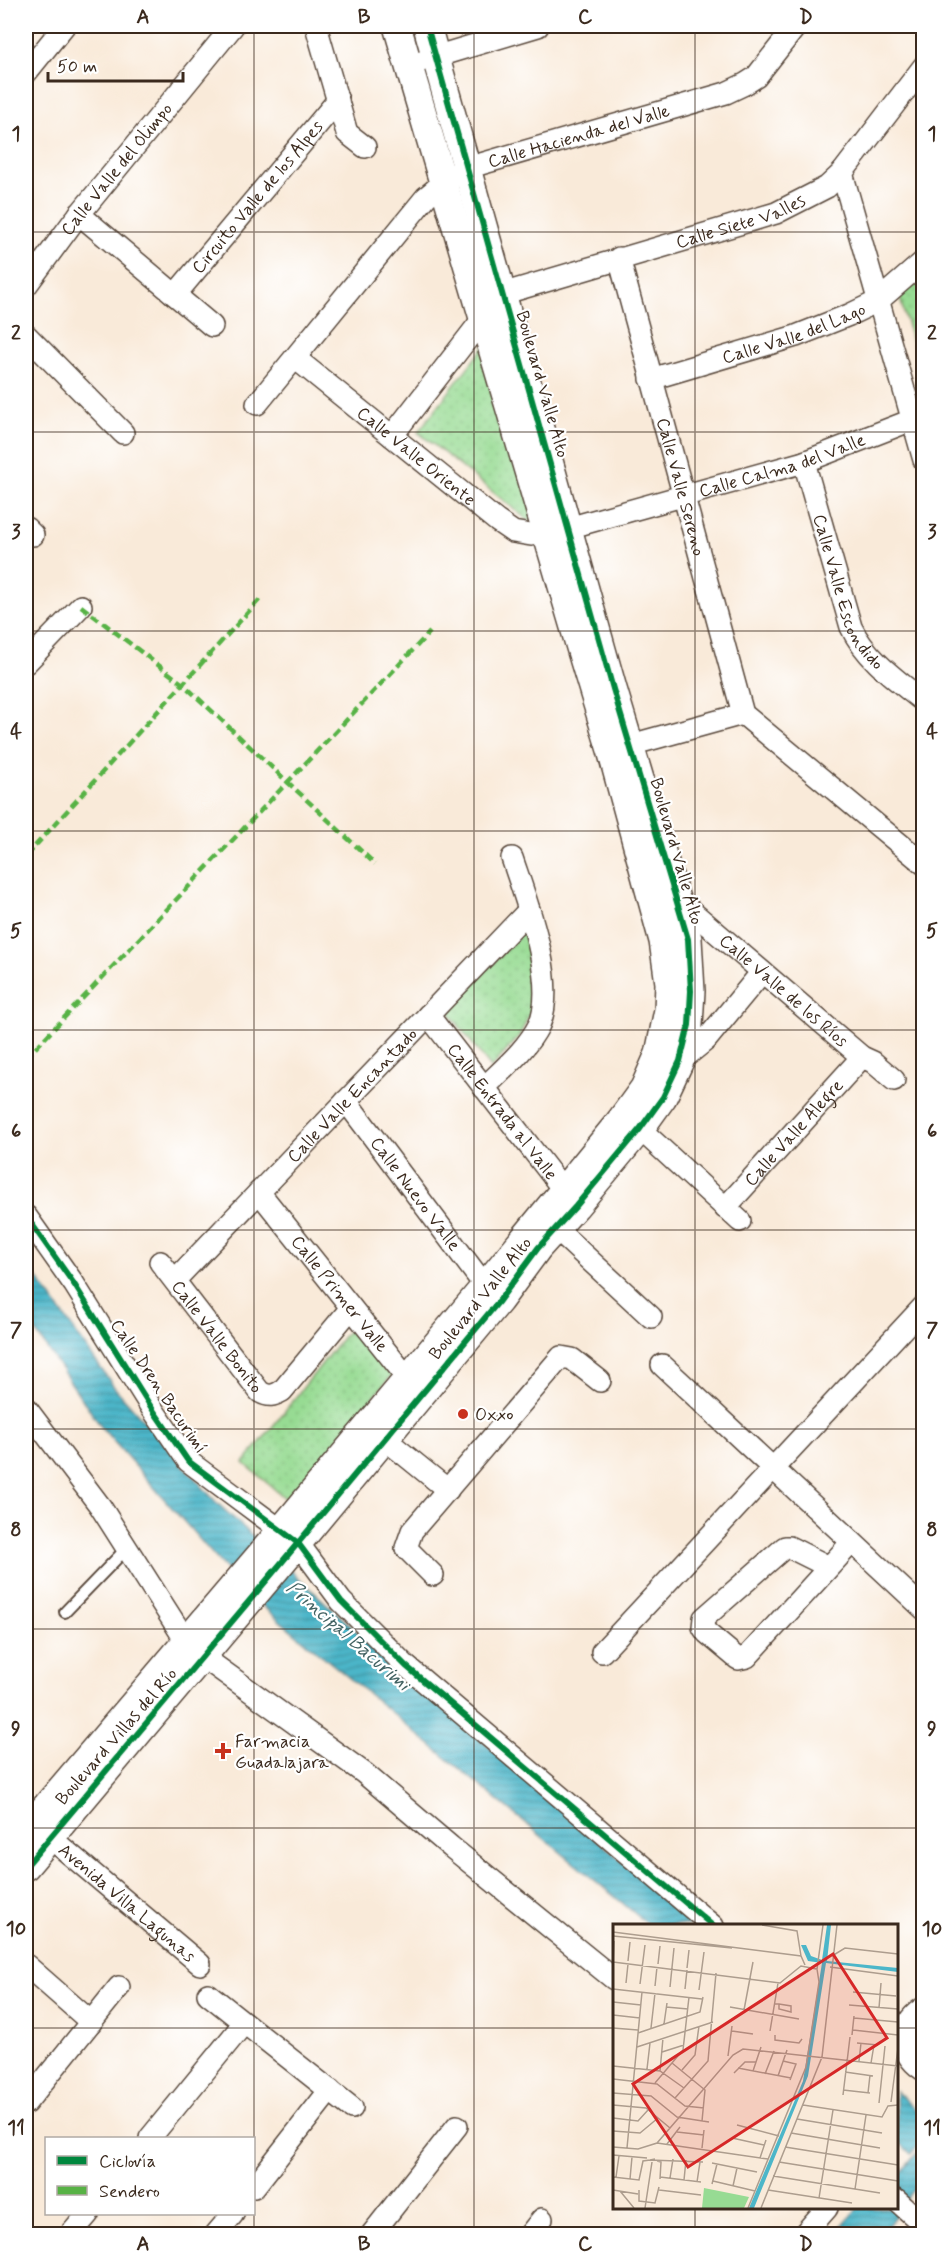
<svg xmlns="http://www.w3.org/2000/svg" width="949" height="2260" viewBox="0 0 949 2260" font-family="Mynerve,sans-serif">
  <defs>
    <pattern id="park-dots" width="8" height="8" patternUnits="userSpaceOnUse" patternTransform="scale(1.5)"><rect width="8" height="8" fill="#97db93"/><path d="M2 2h.1M6 6h.1" fill="none" stroke="#83bc7e" stroke-width="1.8" stroke-linecap="round"/></pattern>
    <pattern id="water-rules" width="6" height="5" patternUnits="userSpaceOnUse" patternTransform="scale(1.5)"><rect width="6" height="5" fill="#4cb6c9"/><path d="M0 2.5h6" fill="none" stroke="#4094a3"/></pattern>
  </defs>
  <rect width="100%" height="100%" fill="#fff"/>
  <filter id="ink" filterUnits="userSpaceOnUse"><feTurbulence type="fractalNoise" baseFrequency=".0167" numOctaves="2"/><feDisplacementMap in="SourceGraphic" scale="12" xChannelSelector="R" yChannelSelector="G"/><feConvolveMatrix kernelMatrix="1 2 1 2 8 2 1 2 1" color-interpolation-filters="sRGB"/></filter>
  <filter id="wash" filterUnits="userSpaceOnUse"><feTurbulence type="fractalNoise" baseFrequency=".008" numOctaves="4" result="noise"/><feDisplacementMap in="SourceGraphic" scale="24" xChannelSelector="R" yChannelSelector="G"/><feGaussianBlur stdDeviation="1.35" result="paint"/><feColorMatrix in="noise" values="0 0 0 0 0 0 0 0 0 0 0 0 0 0 0 0 0 1.4 0 .05"/><feComposite in="paint" operator="in"/></filter>
  <g filter="url(#wash)">
    <rect width="100%" height="100%" fill="#f9ead9"/>
    <!-- park -->
    <g fill="url(#park-dots)" stroke="#698258" stroke-width="1.5">
      <path d="M916 283 923 289V379L899 295Z"/>
      <path d="M485 345 539 529 418 432Z"/>
      <path d="M527 927 539 968 534 1004 519 1037 491 1068 447 1010Z"/>
      <path d="M353 1324 392 1375 287 1500 244 1463Z"/>
    </g>
    <!-- water -->
    <g fill="url(#water-rules)" stroke="#447074" stroke-width="1.5">
      <path d="M26 1262 114 1387 216 1502 391 1663 697 1925H649L268 1611 222 1565 102 1428 26 1318Z"/>
      <path d="M896 2091 923 2117V2139L911 2154 897 2140Z"/>
      <path d="M923 2145V2177L882 2234H834L858 2208H896L897 2178Z"/>
    </g>
  </g>
  <g filter="url(#ink)">
    <g fill="none" stroke-linecap="round" stroke-linejoin="round">
      <defs>
        <path id="service" d="M65 1612 126 1549"/>
        <g id="minor">
          <path d="M316 26 347 133 365 147"/>
          <path d="M421 61 538 26"/>
          <path d="M26 73 64 26"/>
          <path d="M842 173 924 460"/>
          <path d="M79 214 212 326"/>
          <path id="s1" d="M619 258 743 714 924 864"/>
          <path id="s2" d="M26 286 73 222 233 26"/>
          <path id="s3" d="M175 295 338 100"/>
          <path d="M26 335 123 433"/>
          <path id="s4" d="M295 358 497 521 513 532 531 535 568 528 804 462 912 420"/>
          <path id="s5" d="M651 379 796 336 849 315 878 301 924 261"/>
          <path id="s6" d="M257 404 426 197 454 174 467 168 726 93 745 84 756 77 796 26"/>
          <path id="s7" d="M392 436 502 294 776 213 827 187 842 173 924 66"/>
          <path id="s8" d="M804 462 851 627C866 659 897 680 924 702"/>
          <path d="M26 528 33 535"/>
          <path d="M26 663 81 606"/>
          <path d="M616 749 743 714"/>
          <path id="s9" d="M676 898 862 1057 873 1062 894 1080"/>
          <path id="s10" d="M428 1015 572 1201"/>
          <path d="M680 1061 706 1040 762 972"/>
          <path d="M484 1088C503 1069 527 1049 539 1025 558 983 526 900 512 858"/>
          <path id="s11" d="M346 1101 485 1286"/>
          <path d="M640 1129 740 1221"/>
          <path id="s12" d="M259 1192 417 1390"/>
          <path id="s13" d="M725 1208 862 1057"/>
          <path d="M26 1216 74 1284 151 1407 188 1461 298 1543 341 1601 406 1666 713 1926"/>
          <path d="M556 1229 651 1317"/>
          <path id="s14" d="M160 1262 260 1392C269 1397 273 1396 282 1391L351 1308"/>
          <path id="s15" d="M175 1280 529 910"/>
          <path d="M662 1365 924 1609"/>
          <path d="M26 1408 100 1506 186 1641 203 1657 364 1773 451 1847 614 1979"/>
          <path d="M385 1439 448 1490"/>
          <path d="M829 1567 789 1547H785L704 1618 703 1627 707 1633 738 1659 747 1657 852 1542"/>
          <path d="M433 1575 406 1548 412 1531 561 1357 572 1359 600 1381"/>
          <path d="M602 1652 924 1306"/>
          <path id="s16" d="M40 1829 200 1964"/>
          <path d="M26 1965 91 2022"/>
          <path d="M208 1994 352 2108"/>
          <path d="M26 2103 119 1987"/>
          <path d="M150 2138 244 2023"/>
          <path d="M254 2187 330 2090"/>
          <path d="M896 2200 924 2225"/>
          <path d="M71 2234 88 2214"/>
          <path d="M216 2234 233 2214"/>
          <path d="M372 2234 457 2126"/>
          <path d="M530 2234 542 2219"/>
          <path d="M804 2234 827 2208"/>
        </g>
        <g id="tertiary">
          <path d="M26 1830 272 1541 485 1286 620 1121 644 1088 659 1054 668 1010 669 983 663 941 611 750 584 661 397 26"/>
          <path d="M26 1866 298 1543 499 1301 538 1248 576 1206 640 1129 663 1097 680 1061 689 1025 691 991 688 939 613 689 427 26"/>
          <path d="M924 2011C901 2026 901 2051 924 2067"/>
        </g>
      </defs>
      <!-- service casing -->
      <use href="#service" stroke="#58473a" stroke-width="14"/>
      <!-- minor casing -->
      <use href="#minor" stroke="#58473a" stroke-width="24"/>
      <!-- tertiary casing -->
      <use href="#tertiary" stroke="#58473a" stroke-width="30"/>
      <!-- service -->
      <use href="#service" stroke="#fff" stroke-width="10"/>
      <!-- minor -->
      <use href="#minor" stroke="#fff" stroke-width="21"/>
      <!-- tertiary -->
      <use href="#tertiary" stroke="#fff" stroke-width="27"/>
      <!-- quiet -->
      <g stroke="#57b245" stroke-width="4.5" stroke-dasharray="9 4.5" stroke-linecap="butt">
        <path d="M81 606 183 684 375 864"/>
        <path d="M26 856 261 598"/>
        <path d="M26 1058 430 632"/>
      </g>
      <defs>
        <g id="cycleway">
          <path d="M26 1216 74 1284 151 1407 188 1461 298 1543 341 1601 406 1666 713 1926"/>
          <path d="M26 1866 298 1543 499 1301 538 1248 576 1206 640 1129 663 1097 680 1061 689 1025 691 991 688 939 613 689 427 26"/>
        </g>
      </defs>
      <!-- cycleway casing -->
      <use href="#cycleway" stroke="#fff" stroke-width="10"/>
      <!-- cycleway -->
      <use href="#cycleway" stroke="#00873e" stroke-width="6"/>
    </g>
  </g>
  <!-- grid -->
  <path fill="none" stroke="#3b2a1e" stroke-width="1.5" stroke-opacity="0.55" d="M254 26V2234M474 26V2234M695 26V1926M26 232H924M26 432H924M26 631H924M26 831H924M26 1030H924M26 1230H924M26 1429H924M26 1629H924M26 1828H924M26 2028H614M896 2028H924M695 2208V2234"/>
  <!-- markers -->
  <g fill="#c8321e" stroke="#fff" stroke-width="2">
    <circle cx="463" cy="1414" r="6"/>
    <path d="M220 1742h6v6h6v6h-6v6h-6v-6h-6v-6h6z"/>
  </g>
  <g text-anchor="middle" stroke-width="4.5" stroke-linejoin="round" paint-order="stroke">
    <!-- street labels -->
    <g font-size="18" fill="#3b2a1e" stroke="#fff">
      <text dy="6" stroke="none"><textPath href="#s6" startOffset="434">Calle Hacienda del Valle</textPath></text>
      <text dy="6" stroke="none"><textPath href="#s2" startOffset="148">Calle Valle del Olimpo</textPath></text>
      <text dy="6" stroke="none"><textPath href="#s3" startOffset="128">Circuito Valle de los Alpes</textPath></text>
      <text dy="6" stroke="none"><textPath href="#s7" startOffset="429">Calle Siete Valles</textPath></text>
      <text dy="6" stroke="none"><textPath href="#s5" startOffset="150">Calle Valle del Lago</textPath></text>
      <text transform="translate(543 384) rotate(74)" y="6">Boulevard Valle Alto</text>
      <text dy="6" stroke="none"><textPath href="#s4" startOffset="156">Calle Valle Oriente</textPath></text>
      <text dy="6" stroke="none"><textPath href="#s4" startOffset="558">Calle Calma del Valle</textPath></text>
      <text dy="6" stroke="none"><textPath href="#s1" startOffset="237">Calle Valle Sereno</textPath></text>
      <text dy="6" stroke="none"><textPath href="#s8" startOffset="138">Calle Valle Escondido</textPath></text>
      <text transform="translate(677 851) rotate(74)" y="6">Boulevard Valle Alto</text>
      <text dy="6" stroke="none"><textPath href="#s9" startOffset="142">Calle Valle de los Ríos</textPath></text>
      <text dy="6" stroke="none"><textPath href="#s15" startOffset="256">Calle Valle Encantado</textPath></text>
      <text dy="6" stroke="none"><textPath href="#s10" startOffset="122">Calle Entrada al Valle</textPath></text>
      <text dy="6" stroke="none"><textPath href="#s13" startOffset="102">Calle Valle Alegre</textPath></text>
      <text dy="6" stroke="none"><textPath href="#s11" startOffset="116">Calle Nuevo Valle</textPath></text>
      <text dy="6" stroke="none"><textPath href="#s12" startOffset="130">Calle Primer Valle</textPath></text>
      <text transform="translate(480 1298) rotate(-51)" y="6">Boulevard Valle Alto</text>
      <text dy="6" stroke="none"><textPath href="#s14" startOffset="94">Calle Valle Bonito</textPath></text>
      <text transform="translate(159 1386) rotate(56)" y="6">Calle Dren Bacurimí</text>
      <text transform="translate(116 1736) rotate(-49)" y="6">Boulevard Villas del Río</text>
      <text dy="6" stroke="none"><textPath href="#s16" startOffset="114">Avenida Villa Lagunas</textPath></text>
    </g>
    <!-- poi labels -->
    <g font-size="18" fill="#3b2a1e" stroke="#fff" text-anchor="start">
      <text x="475" y="1420">Oxxo</text>
      <text x="235" y="1747">Farmacia<tspan x="235" dy="21">Guadalajara</tspan></text>
    </g>
    <!-- water labels -->
    <g font-size="20" font-style="italic" fill="#426262" stroke="#fff">
      <text transform="translate(349 1635) rotate(41)" y="7">Principal Bacurimi</text>
    </g>
  </g>
  <!-- overview -->
  <g transform="translate(613 1924)">
    <rect width="285" height="285" fill="#f9ead9"/>
    <path d="M91 264 136 273 131 284H89Z" fill="#97db93"/>
    <path d="M214 1H218L214 37 285 44V48L213 39 195 152 141 284H136L190 157 209 39 195 37 188 21H193L198 32 209 36Z" fill="#4cb6c9"/>
    <path fill="none" stroke="#ad9d8e" stroke-width="1.5" d="M149 1 184 7 188 32M0 8 188 32 192 41M0 12 119 24M219 32 232 24 285 30M15 37 17 18M0 38 167 59 188 42 204 45 210 1M0 40 1 17M45 40 47 22M217 43 285 52M74 44 76 26M13 59 15 40M27 60 32 21M42 62 44 43M57 63 61 24M0 65 89 75M72 65 74 46M86 66 91 28M240 68 283 72M0 78 28 81M162 80H166L178 82V88L166 85V80M236 81 285 85M53 83 75 85M117 83 186 95M266 84 268 59M131 86 140 38M0 91 27 94M241 94 285 98M51 100 54 79M0 104 25 106M38 104 42 69M240 106 285 111M119 107 140 110M157 107 165 59M25 109 87 88 90 73M162 111V116L186 119 189 115M239 111 241 92M244 119 265 121M24 123 100 98M49 128 71 121M115 132 119 102M170 137 183 140 177 156M246 137 248 119M59 139 92 166 89 197M258 139 261 121M0 142 47 147 71 164M125 144 178 154M34 145 37 119M69 146 82 131 86 102M47 147 50 114M140 147 148 123M232 148 260 152M121 149 132 138H143M152 150 161 127M165 152 174 126M0 155 44 160 72 182 91 184M42 159 70 126 76 73M230 166 257 169M0 169 38 172 64 193 96 198M255 169 257 151M230 171 237 113M62 174 95 137 103 49M278 178 285 124M266 179 272 122M0 181 33 184 57 204M190 181 269 193 275 182 285 181M0 194 25 197 35 186M184 195 269 209M124 201 166 212M0 207 27 209 45 194M64 208 91 211M178 209 267 224M119 214 151 221M44 219 155 235M54 220 67 203M0 223 25 225 44 219 120 131 130 125 285 142M172 223 285 241M14 224 29 68M89 224 91 206M0 231 34 234M147 234 153 216M42 235 37 236 90 238M44 237 48 238 47 255M166 238 285 257M99 239 144 248M160 252 267 269M0 253 26 256 30 237 37 236M3 253 6 232M47 253 88 258M57 254 60 235M17 255 19 233M71 256 73 236M100 257 142 267M84 258 87 238M99 260 104 240M120 262 124 244M242 265 253 191M0 266 25 270M26 266V277L42 279 46 263M46 266 88 271M155 266 239 279M7 267 21 284M206 274 220 186M32 284 39 238M135 284 193 143 206 58 204 45M148 284 209 133 224 1"/>
    <path fill="#d62828" fill-opacity="0.15" stroke="#d62828" stroke-width="3" d="M220 30 274 114 75 243 20 160Z"/>
    <rect width="285" height="285" fill="none" stroke="#3b2a1e" stroke-width="3"/>
  </g>
  <!-- margin -->
  <rect width="949" height="2260" fill="none" stroke="#fff" stroke-width="66"/>
  <!-- legend -->
  <rect x="45" y="2137" width="210" height="78" fill="#ffffff" stroke="#b1aaa5" stroke-width="1.5"/>
  <rect x="57" y="2156" width="30" height="9" fill="#00873e" stroke="#b1aaa5" stroke-width="1.5"/>
  <text x="99" y="2167" font-size="18" fill="#3b2a1e">Ciclovía</text>
  <rect x="57" y="2186" width="30" height="9" fill="#57b245" stroke="#b1aaa5" stroke-width="1.5"/>
  <text x="99" y="2197" font-size="18" fill="#3b2a1e">Sendero</text>
  <!-- scale -->
  <path d="M48 72v9h135v-9" fill="none" stroke="#3b2a1e" stroke-width="3"/>
  <text x="57" y="72" font-size="18" fill="#3b2a1e" stroke="#ffffff" stroke-width="4.5" paint-order="stroke">50 m</text>
  <rect x="33" y="33" width="883" height="2194" fill="none" stroke="#3b2a1e" stroke-width="2"/>
  <g font-size="20" text-anchor="middle" font-weight="bold" fill="#3b2a1e">
    <text x="143" y="23">A</text>
    <text x="364" y="23">B</text>
    <text x="585" y="23">C</text>
    <text x="806" y="23">D</text>
    <text x="16" y="140">1</text>
    <text x="932" y="140">1</text>
    <text x="16" y="339">2</text>
    <text x="932" y="339">2</text>
    <text x="16" y="538">3</text>
    <text x="932" y="538">3</text>
    <text x="16" y="738">4</text>
    <text x="932" y="738">4</text>
    <text x="16" y="937">5</text>
    <text x="932" y="937">5</text>
    <text x="16" y="1137">6</text>
    <text x="932" y="1137">6</text>
    <text x="16" y="1336">7</text>
    <text x="932" y="1336">7</text>
    <text x="16" y="1536">8</text>
    <text x="932" y="1536">8</text>
    <text x="16" y="1735">9</text>
    <text x="932" y="1735">9</text>
    <text x="16" y="1935">10</text>
    <text x="932" y="1935">10</text>
    <text x="16" y="2134">11</text>
    <text x="932" y="2134">11</text>
    <text x="143" y="2250">A</text>
    <text x="364" y="2250">B</text>
    <text x="585" y="2250">C</text>
    <text x="806" y="2250">D</text>
  </g>
</svg>
